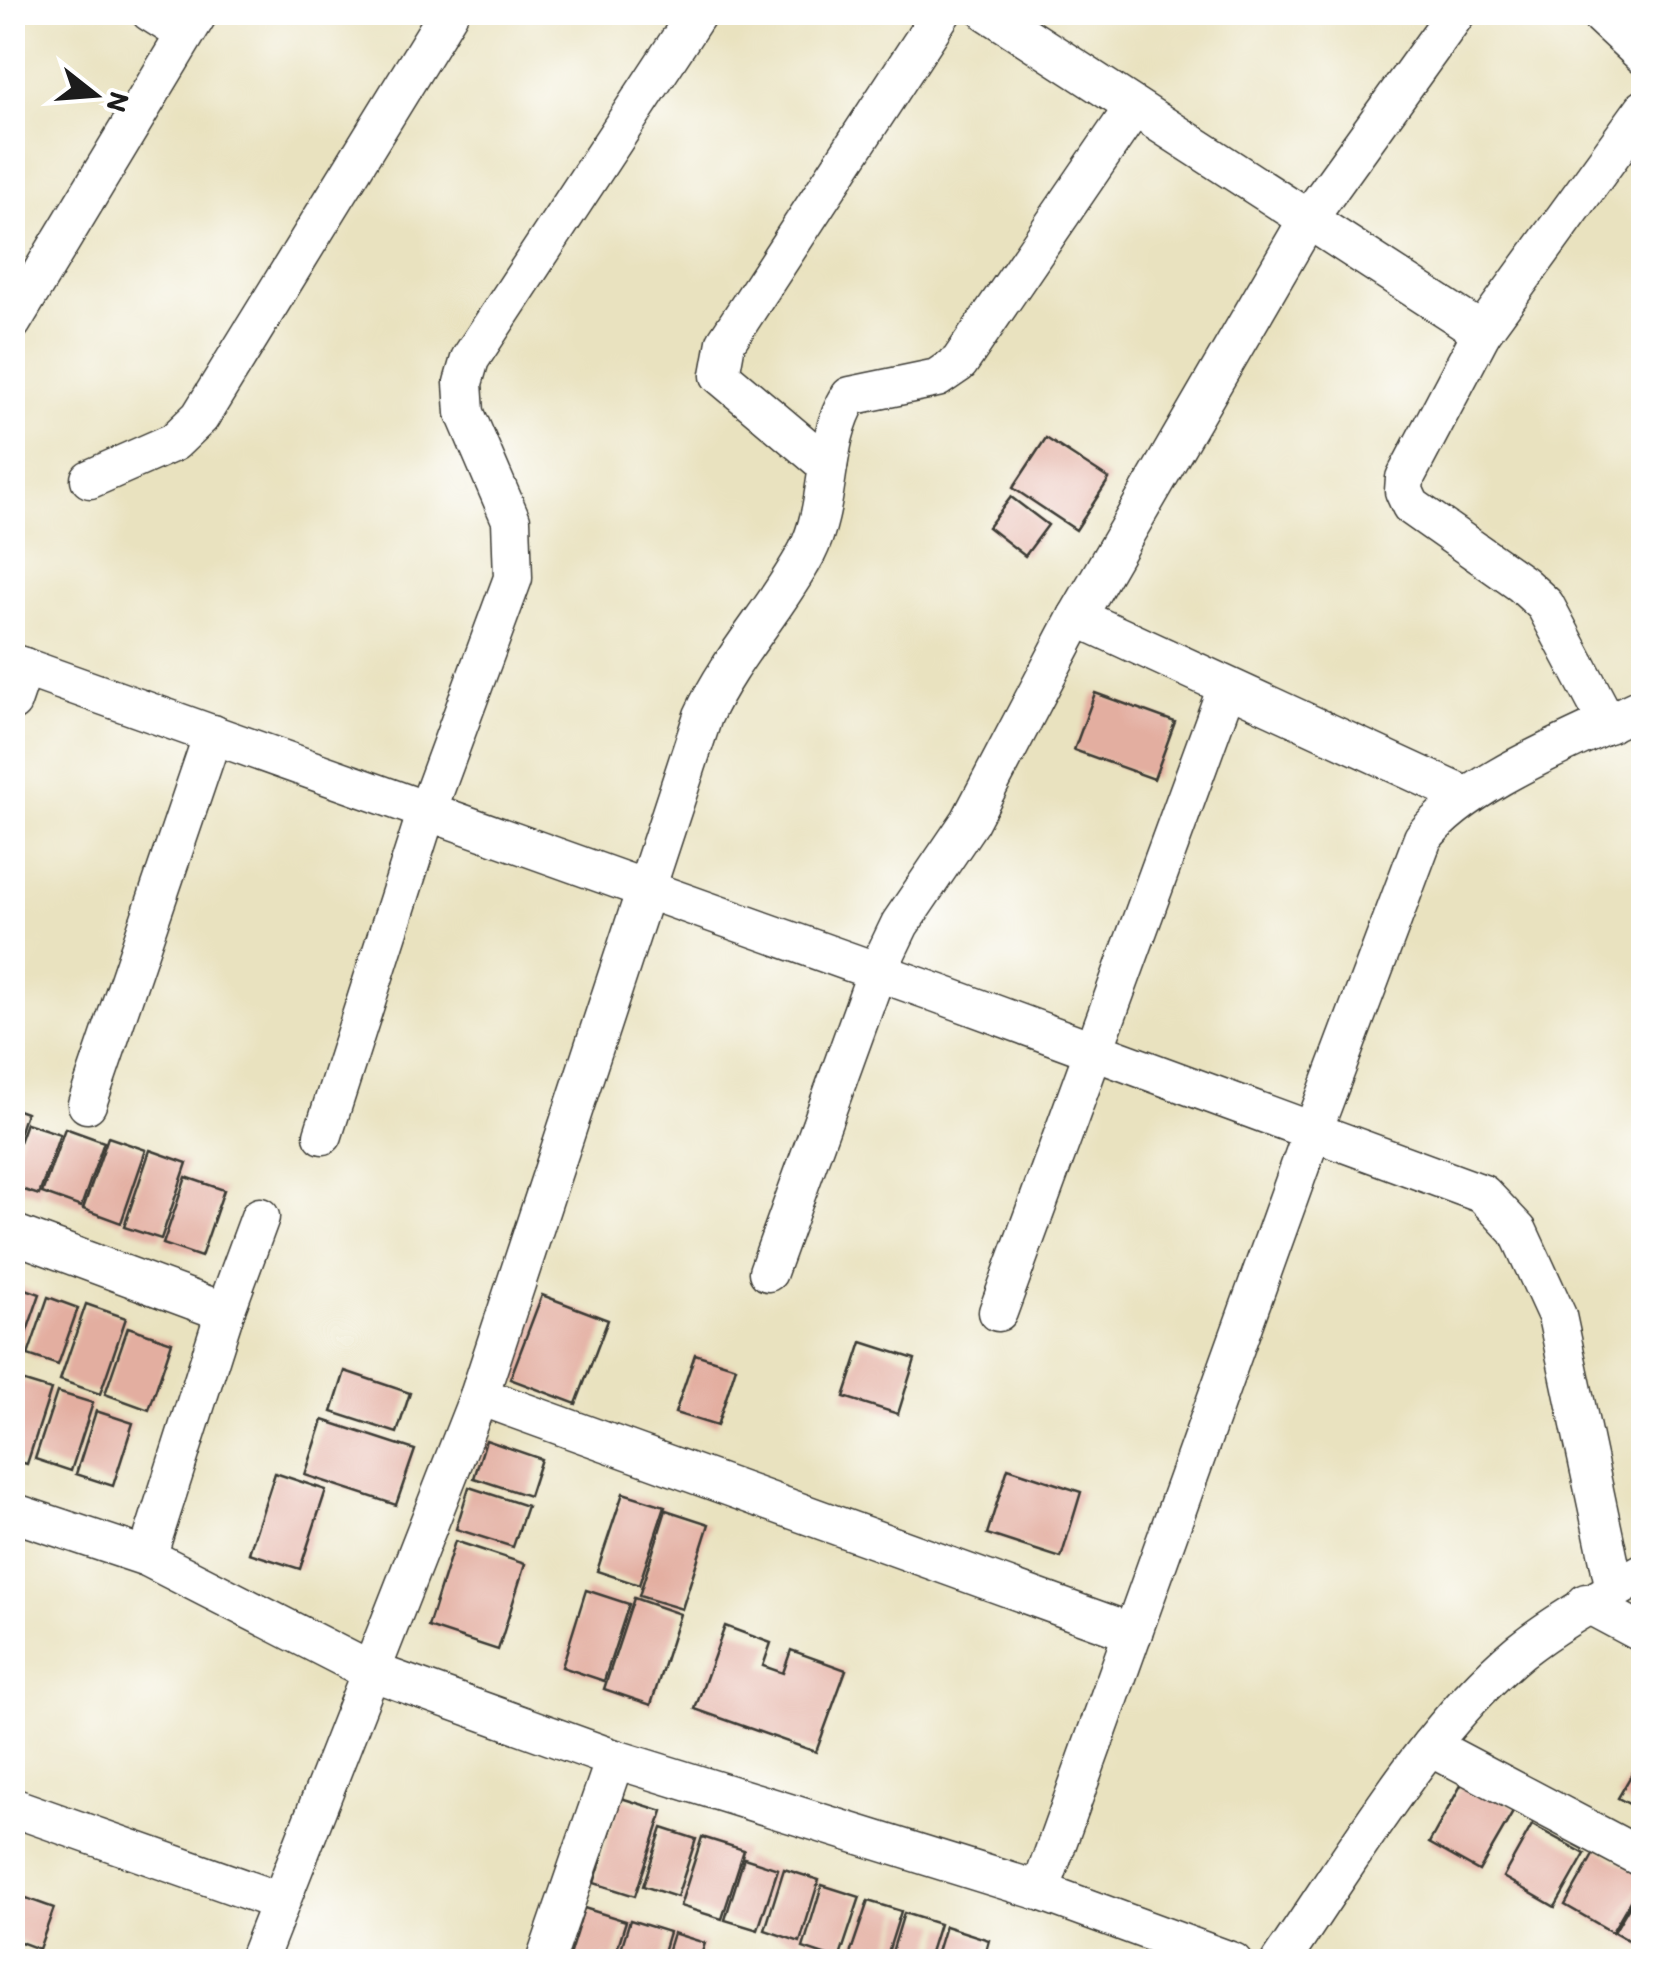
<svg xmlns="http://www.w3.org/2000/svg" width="1656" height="1974" viewBox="0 0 1656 1974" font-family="Itim,sans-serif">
  <rect width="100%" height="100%" fill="#fff"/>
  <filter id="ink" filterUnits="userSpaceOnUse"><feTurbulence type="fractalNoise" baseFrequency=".01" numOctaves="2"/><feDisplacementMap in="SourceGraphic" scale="20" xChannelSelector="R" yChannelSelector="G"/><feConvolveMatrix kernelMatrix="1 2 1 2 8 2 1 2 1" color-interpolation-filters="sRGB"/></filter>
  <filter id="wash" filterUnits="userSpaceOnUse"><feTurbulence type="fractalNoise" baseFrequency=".0048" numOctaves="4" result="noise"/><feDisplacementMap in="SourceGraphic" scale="40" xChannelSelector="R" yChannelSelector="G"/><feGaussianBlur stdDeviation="2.25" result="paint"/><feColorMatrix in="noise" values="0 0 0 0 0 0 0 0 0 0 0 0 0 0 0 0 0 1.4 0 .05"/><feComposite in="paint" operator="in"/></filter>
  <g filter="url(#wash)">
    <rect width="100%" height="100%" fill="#e9e2bf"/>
    <g id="blocks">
      <!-- building -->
      <g fill="#e3aea0">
        <path d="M1046 438 1109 479 1076 530 1013 488Z"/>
        <path d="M1011 497 1048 525 1025 556 988 527Z"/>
        <path d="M1095 693 1175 722 1154 779 1074 750Z"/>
        <path d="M12 1108 26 1113 13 1152H12Z"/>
        <path d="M26 1123 60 1134 39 1195 12 1186V1161Z"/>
        <path d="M65 1128 104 1142 81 1207 42 1193Z"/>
        <path d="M108 1137 146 1150 121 1223 83 1209Z"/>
        <path d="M150 1150 187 1163 161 1239 124 1227Z"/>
        <path d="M186 1177 224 1190 201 1257 163 1244Z"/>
        <path d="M12 1284 40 1294 19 1354 12 1351Z"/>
        <path d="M542 1295 608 1320 576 1404 510 1379Z"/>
        <path d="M48 1297 78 1308 58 1365 28 1355Z"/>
        <path d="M86 1304 126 1318 100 1394 60 1380Z"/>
        <path d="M128 1327 172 1342 149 1410 105 1394Z"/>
        <path d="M862 1342 915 1359 898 1414 844 1397Z"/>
        <path d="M695 1354 736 1367 717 1426 675 1413Z"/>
        <path d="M345 1371 410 1393 397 1433 332 1412Z"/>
        <path d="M15 1379 51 1390 27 1464 12 1460Z"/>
        <path d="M57 1392 93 1403 71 1471 35 1459Z"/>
        <path d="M96 1411 133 1423 113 1486 76 1474Z"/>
        <path d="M323 1420 415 1450 396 1505 305 1475Z"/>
        <path d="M486 1440 541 1459 529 1496 474 1478Z"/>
        <path d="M1008 1468 1081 1492 1061 1558 987 1534Z"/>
        <path d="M275 1473 326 1490 300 1569 249 1553Z"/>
        <path d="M469 1487 527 1506 513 1547 456 1529Z"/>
        <path d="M623 1493 665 1506 639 1585 597 1571Z"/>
        <path d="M666 1510 709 1524 682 1609 639 1596Z"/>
        <path d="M455 1541 525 1564 498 1650 428 1627Z"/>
        <path d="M586 1590 629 1604 604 1681 562 1667Z"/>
        <path d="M634 1598 680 1614 651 1705 604 1689Z"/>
        <path d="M725 1626 771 1643 763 1666 783 1673 791 1650 846 1670 816 1752 695 1709Z"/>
        <path d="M1644 1753V1812L1618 1798Z"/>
        <path d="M1465 1778 1516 1807 1479 1871 1429 1843Z"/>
        <path d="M621 1798 663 1811 635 1896 594 1883Z"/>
        <path d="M1532 1825 1585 1854 1555 1907 1503 1877Z"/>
        <path d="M662 1828 696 1839 677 1897 643 1886Z"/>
        <path d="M702 1837 744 1850 722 1919 680 1906Z"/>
        <path d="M1597 1848 1644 1877 1612 1932 1565 1905Z"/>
        <path d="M744 1858 778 1869 758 1930 725 1920Z"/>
        <path d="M784 1869 819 1880 800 1942 765 1930Z"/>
        <path d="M1644 1881V1949L1614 1932Z"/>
        <path d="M822 1885 860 1897 839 1960 803 1948Z"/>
        <path d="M15 1894 54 1908 39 1949 12 1939Z"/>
        <path d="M868 1901 901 1911 885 1962 848 1960Z"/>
        <path d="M584 1908 626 1921 613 1962H567Z"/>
        <path d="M904 1913 939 1924 927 1962H889Z"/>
        <path d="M630 1920 669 1932 660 1962H617Z"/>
        <path d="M945 1926 989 1940 983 1962H934Z"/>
        <path d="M673 1933 705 1943 699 1962H664Z"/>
      </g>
    </g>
  </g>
  <g filter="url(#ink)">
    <use href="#blocks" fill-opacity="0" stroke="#3b3a34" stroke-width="2.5"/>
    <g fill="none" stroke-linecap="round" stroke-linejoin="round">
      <defs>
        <g id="minor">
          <path d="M150 12 185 34"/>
          <path d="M988 12 1482 332 1644 109"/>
          <path d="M1597 12 1644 56"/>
          <path d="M12 322 199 12"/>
          <path d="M1482 332 1405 478 1404 491 1411 506 1522 584 1545 605 1608 724"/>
          <path d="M828 466 720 375 726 342 942 12"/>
          <path d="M90 479 174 442 200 417 449 12"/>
          <path d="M1077 617 1466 796"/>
          <path d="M12 663 937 993 1483 1194 1518 1231 1557 1316 1615 1589"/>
          <path d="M12 702 24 667"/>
          <path d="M87 1104 213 734"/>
          <path d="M323 1135 427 811 513 578 511 520 465 413 463 383 470 359 698 12"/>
          <path d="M12 1233 225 1312 147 1557"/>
          <path d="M768 1272 876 974 900 924 970 821 1077 617 1308 219 1457 12"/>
          <path d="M225 1312 260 1217"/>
          <path d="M998 1312 1227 687"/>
          <path d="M479 1396 703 716C730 657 776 610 807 552 832 503 821 443 850 396L937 378 959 363 1134 107"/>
          <path d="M12 1512 147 1557 368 1670 615 1759 1040 1891 1233 1962"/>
          <path d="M1586 1603 1644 1634"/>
          <path d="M1430 1746 1644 1859"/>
          <path d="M12 1807 278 1901"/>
          <path d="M1040 1891 1312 1133 1423 838C1464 782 1580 738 1644 706"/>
          <path d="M257 1962 479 1396 1133 1633"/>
          <path d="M545 1962 615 1759"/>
          <path d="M1280 1962C1350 1861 1426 1729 1520 1651 1559 1620 1601 1598 1644 1573"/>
        </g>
      </defs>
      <!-- minor casing -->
      <use href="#minor" stroke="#3b3a34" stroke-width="41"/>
      <!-- minor -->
      <use href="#minor" stroke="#fff" stroke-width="38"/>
    </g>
  </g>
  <!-- margin -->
  <rect width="1656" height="1974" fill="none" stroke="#fff" stroke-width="50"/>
  <!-- north arrow -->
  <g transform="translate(95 95) rotate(107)" stroke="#ffffff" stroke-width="8" paint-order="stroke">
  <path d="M0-8L18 38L0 25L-18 38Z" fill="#1c1c1c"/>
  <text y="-15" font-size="28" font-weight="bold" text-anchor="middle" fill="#1c1c1c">N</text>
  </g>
</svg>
